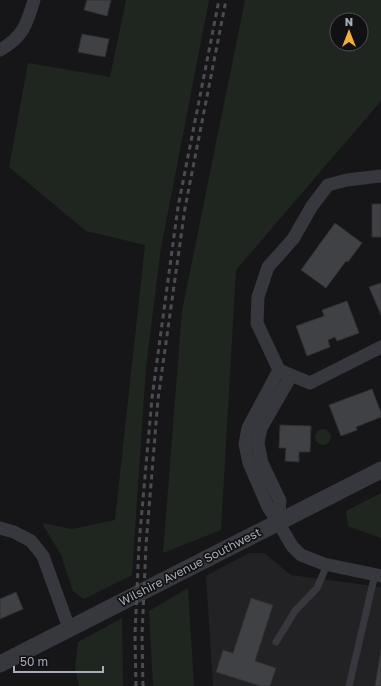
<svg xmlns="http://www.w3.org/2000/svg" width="381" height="686" viewBox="0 0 381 686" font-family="'Golos Text',sans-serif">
  <rect width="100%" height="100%" fill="#161618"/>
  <!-- built -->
  <path fill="#222225" d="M249 553H264L291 575 381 587V686H213L206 576Z"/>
  <!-- green -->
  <g fill="#1e261f" fill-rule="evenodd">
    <path d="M126 0H209L161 248 146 368 132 575 84 599 73 591 61 555 42 523 72 529 115 520 145 245 86 231 9 167 28 63 110 77Z"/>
    <path d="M245 0H381V101L236 270 221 530 163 553 182 311ZM337 20H361V44H337Z"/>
    <circle cx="323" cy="437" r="8"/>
    <path d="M381 493V538L348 526 346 511Z"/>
    <path d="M188 588 194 686H153L149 611Z"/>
    <path d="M122 618 123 686H79L75 669 78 642Z"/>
  </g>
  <!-- building -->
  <g fill="#404145" stroke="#303034">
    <path d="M87 0H111L107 16 84 10Z"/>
    <path d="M82 34 109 39 105 57 78 52Z"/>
    <rect x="372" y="204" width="9" height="33"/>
    <path d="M335 223 362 243 348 262 346 261 326 288 301 270Z"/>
    <path d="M381 283V315L369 287Z"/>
    <path d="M347 301 359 333 337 341 335 337 328 340 330 347 307 356 296 326 324 316 322 310Z"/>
    <path d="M372 389 381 413V417L356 427 357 430 341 436 329 405Z"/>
    <path d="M280 425 311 426 310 452H299V462L285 461 286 448H279Z"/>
    <path d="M16 592 23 609 0 619V599Z"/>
    <path d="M251 598 273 605 255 661 276 668 270 686H260L216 672 223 650 233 653Z"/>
    <path d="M381 650V686H375Z"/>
  </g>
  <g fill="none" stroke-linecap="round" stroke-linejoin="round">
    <!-- service -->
    <g stroke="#37383d" stroke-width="7">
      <path d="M276 642 295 611 317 588 327 565"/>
      <path d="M349 686 375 574"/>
    </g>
    <!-- minor -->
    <g stroke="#37383d" stroke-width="13">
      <path d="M0 50C23 37 27 24 34 0"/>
      <path d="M381 176 347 180 328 185 312 206 293 239 268 267 258 297 257 323 279 370 310 383 381 347"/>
      <path d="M279 370 248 428 245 444 249 463 268 507 278 522 292 546 301 555 324 564 381 576"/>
      <path d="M278 522 280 501 262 463 258 443 261 428 291 376"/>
      <path d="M0 528 14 532 31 541 43 556 69 628"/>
    </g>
    <!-- tertiary -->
    <path stroke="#37383d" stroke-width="17" d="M0 664 381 470"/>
    <!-- rail -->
    <g stroke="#4a4c52" stroke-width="3" stroke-dasharray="5 4" stroke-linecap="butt">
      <path d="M136 686 135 635 139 544 152 398 178 207 219 0"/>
      <path d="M143 686 142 635 146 545 158 399 185 208 226 0"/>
    </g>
  </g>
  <g text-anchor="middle" stroke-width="3.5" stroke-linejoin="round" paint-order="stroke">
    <!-- street labels -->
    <g font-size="12" fill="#a8adb8" stroke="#111113">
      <text transform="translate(190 567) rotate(-27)" y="4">Wilshire Avenue Southwest</text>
    </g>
  </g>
  <!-- north arrow -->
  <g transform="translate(349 32)"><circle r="19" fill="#111113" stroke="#4d4f55"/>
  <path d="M0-3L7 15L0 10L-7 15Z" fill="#f2b134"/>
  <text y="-6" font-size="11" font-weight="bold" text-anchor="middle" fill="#a8adb8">N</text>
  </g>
  <!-- scale -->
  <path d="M14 666v6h89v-6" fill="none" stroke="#a8adb8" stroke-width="2"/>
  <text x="20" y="666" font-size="12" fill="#a8adb8" stroke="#111113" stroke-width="3" paint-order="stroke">50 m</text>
</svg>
